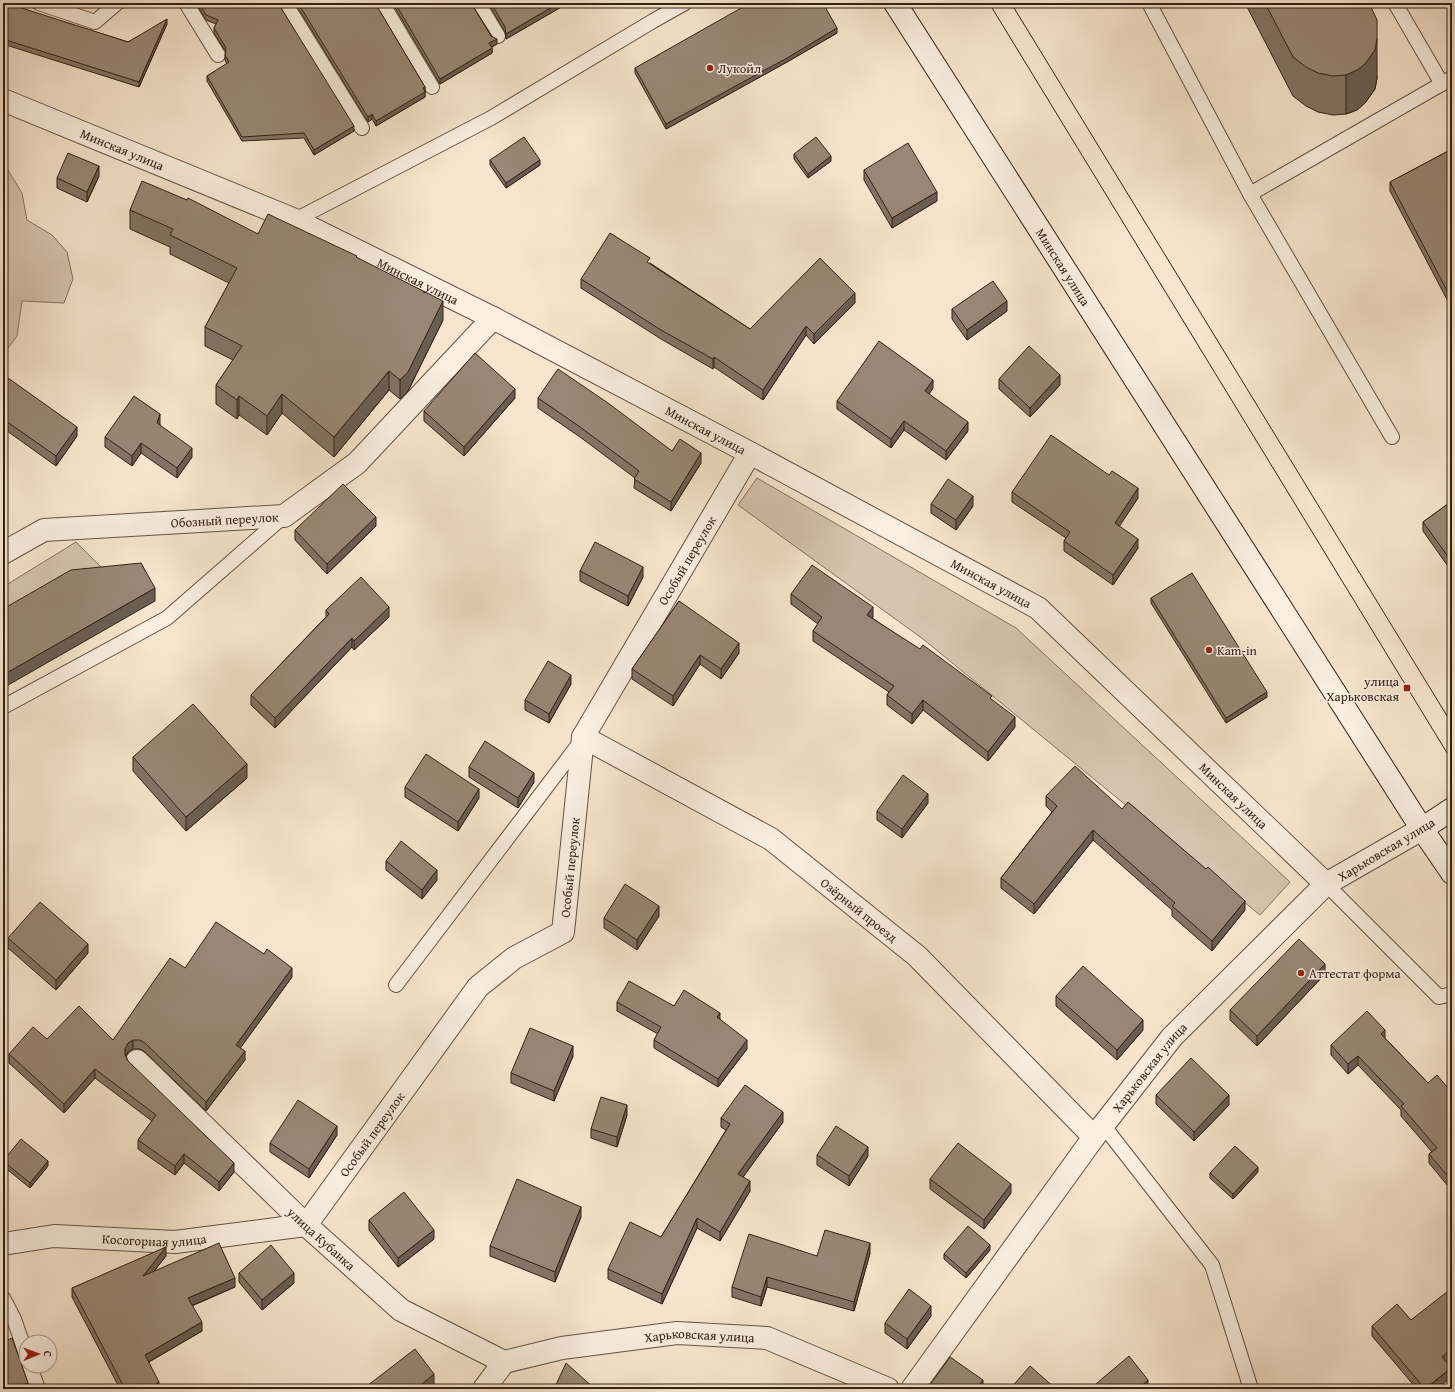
<svg xmlns="http://www.w3.org/2000/svg" width="1455" height="1392" viewBox="0 0 1455 1392" font-family="'Gentium Book Plus',serif">
  <rect width="100%" height="100%" fill="#f6e5ce"/>
  <filter id="stains"><feTurbulence type="fractalNoise" baseFrequency=".005" numOctaves="4"/><feColorMatrix values="0 0 0 0 .2 0 0 0 0 .09 0 0 0 0 .02 0 0 0 .5 -.17"/></filter>
  <radialGradient id="worn" r=".72"><stop offset=".6" stop-color="#630" stop-opacity="0"/><stop offset="1" stop-color="#630" stop-opacity=".3"/></radialGradient>
  <!-- green -->
  <g fill="#d5c4af" stroke="#847262">
    <path d="M3 162 22 193 27 220 52 235 67 252 73 279 64 303 22 301 17 336 3 355Z"/>
    <path d="M757 478 1016 628 1290 882 1260 915 923 639 738 505Z"/>
    <path d="M76 542 114 580 3 661V587Z"/>
  </g>
  <g fill="none" stroke-linecap="round" stroke-linejoin="round">
    <defs>
      <g id="lane">
        <path d="M39 3 95 22 117 3"/>
        <path d="M186 3 218 55"/>
        <path d="M285 3 362 128"/>
        <path d="M382 3 432 87"/>
        <path d="M478 3 498 36"/>
        <path d="M1149 3 1250 194 1392 437"/>
        <path d="M1395 3 1442 84"/>
        <path d="M1250 194 1452 78"/>
        <path d="M295 220 491 118 653 21 685 3"/>
        <path d="M3 707 167 618 284 516"/>
        <path d="M1326 884 1439 997 1452 994"/>
        <path d="M396 985 582 740"/>
        <path d="M1103 1125 1212 1265 1251 1389"/>
        <path d="M3 1298 14 1319 26 1354"/>
        <path d="M30 1366 38 1389"/>
      </g>
      <g id="street">
        <path id="s1" d="M3 100 295 220 493 318 750 453 1038 608 1326 884"/>
        <path id="s2" d="M3 553 44 530 284 516 357 463 493 318"/>
        <path id="s3" d="M583 737 771 839 917 956 1094 1137"/>
        <path id="s4" d="M137 1061 306 1225 401 1310 504 1362 484 1389"/>
        <path id="s5" d="M3 1244 54 1236 175 1242 306 1225 478 987 514 958 563 932 583 737 750 453"/>
        <path id="s6" d="M504 1362 562 1348 677 1333 767 1338 888 1389"/>
        <path id="s7" d="M912 1389 1094 1137 1172 1037 1326 884 1422 829"/>
      </g>
      <g id="secondary">
        <path id="s8" d="M895 3 1422 829 1452 873"/>
        <path d="M1422 829 1452 809"/>
      </g>
    </defs>
    <!-- lane casing -->
    <use href="#lane" stroke="#635243" stroke-width="16"/>
    <!-- street casing -->
    <use href="#street" stroke="#635243" stroke-width="24"/>
    <!-- secondary casing -->
    <use href="#secondary" stroke="#322115" stroke-width="24"/>
    <!-- lane -->
    <use href="#lane" stroke="#f9eedf" stroke-width="14"/>
    <!-- street -->
    <use href="#street" stroke="#f9eedf" stroke-width="22"/>
    <!-- secondary -->
    <use href="#secondary" stroke="#f9eedf" stroke-width="22"/>
    <!-- tram -->
    <g stroke="#322115" stroke-width="1">
      <path d="M989 3 1452 761"/>
      <path d="M1011 3 1452 724"/>
    </g>
  </g>
  <!-- wall -->
  <g fill="#837465" stroke="#322115">
    <path d="M3 3 128 42 167 24 139 87 3 44Z"/>
    <path d="M196 3H278L354 131 314 155 304 138 242 141 207 81V76L227 64 225 60V55L226 52 214 33V28L216 24 206 20Z"/>
    <path d="M295 3H375L425 87V97L376 126 372 119 368 122Z"/>
    <path d="M392 3H471L497 44 492 47V53L440 84Z"/>
    <path d="M488 3H563V6L506 39 505 32Z"/>
    <path d="M1245 3H1368L1377 78 1375 89 1365 103 1357 110 1346 114 1333 115 1318 112 1306 106 1293 96Z"/>
    <path d="M837 33 787 62 666 129 635 73V68Z"/>
    <path d="M1452 149V309L1390 191V182Z"/>
    <path d="M794 154 831 161 808 178 794 159Z"/>
    <path d="M490 160 540 165 506 188 490 165Z"/>
    <path d="M864 170 937 201 892 228 864 180Z"/>
    <path d="M99 176 87 202 57 188V178Z"/>
    <path d="M130 210 258 234 357 258 443 320 408 391 400 399 389 390 334 457 282 413 267 435 239 415 237 419 216 404V385L233 360 205 346V327L229 283 170 254V247L130 229Z"/>
    <path d="M650 263 750 329 855 303 814 344 806 335 763 400 714 367 713 369 661 339 581 288V279Z"/>
    <path d="M952 309 1007 311 967 340 952 319Z"/>
    <path d="M999 379 1060 385 1030 417 999 389Z"/>
    <path d="M3 385 77 436 56 466 3 428Z"/>
    <path d="M933 388 929 394 968 431 946 460 904 430 891 448 837 409V401Z"/>
    <path d="M515 398 464 456 424 421V411Z"/>
    <path d="M538 398 672 451 701 463 671 511 634 488 635 478 580 437 538 408Z"/>
    <path d="M160 424V425L192 457 177 478 141 453 132 466 105 447V437Z"/>
    <path d="M1012 492 1138 498 1119 526 1138 548 1113 585 1064 551V541L1066 538 1012 502Z"/>
    <path d="M1452 501V572L1423 531V522Z"/>
    <path d="M931 504 973 506 956 530 931 513Z"/>
    <path d="M376 526 327 574 295 540V530Z"/>
    <path d="M580 571 643 577 628 606 580 581Z"/>
    <path d="M791 594 873 617 872 618 992 700 1015 727 988 761 923 710 912 724 887 705V695L889 692 813 641V631L818 624 791 604Z"/>
    <path d="M1151 598 1267 697 1226 723 1151 603Z"/>
    <path d="M679 601 739 653 721 679 700 664 673 706 632 679V669Z"/>
    <path d="M326 610 389 617 354 650 352 647 275 728 251 705V695L326 617Z"/>
    <path d="M571 684 549 723 525 710V700Z"/>
    <path d="M133 757 247 778 186 831 133 771Z"/>
    <path d="M469 767 534 782 518 808 469 777Z"/>
    <path d="M405 787 479 798 458 831 405 797Z"/>
    <path d="M1046 796 1122 809 1245 910 1212 951 1172 916V910L1093 840 1034 914 1001 888V878L1052 812 1046 806Z"/>
    <path d="M928 803 902 838 877 820V811Z"/>
    <path d="M386 861 437 880 422 899 386 870Z"/>
    <path d="M659 916 637 950 604 928V918Z"/>
    <path d="M8 938 88 953 56 990 8 948Z"/>
    <path d="M185 968 292 977 240 1048 245 1060 206 1111 145 1052 140 1049H133L128 1052 126 1056 128 1061 234 1172 219 1191 184 1163 175 1175 138 1149V1140L152 1121 95 1078 64 1113 9 1063V1054L47 1039 113 1040Z"/>
    <path d="M1325 974 1257 1046 1230 1020V1010Z"/>
    <path d="M1056 996 1143 1030 1117 1060 1056 1006Z"/>
    <path d="M617 1002 674 1006 720 1019 747 1049 718 1087 654 1048V1040L658 1034 617 1011Z"/>
    <path d="M1385 1038 1428 1083 1452 1093V1191L1429 1163V1154L1432 1152 1401 1116V1110L1358 1065 1348 1074 1331 1055V1045Z"/>
    <path d="M573 1056 554 1101 511 1083V1073Z"/>
    <path d="M1156 1095 1229 1105 1194 1141 1156 1104Z"/>
    <path d="M627 1115 617 1147 591 1138V1129Z"/>
    <path d="M721 1118 783 1122 743 1177 750 1191 720 1241 697 1228 662 1304 608 1279V1269L661 1237 726 1130 721 1127Z"/>
    <path d="M337 1135 309 1178 270 1152V1143Z"/>
    <path d="M817 1155 868 1156 849 1186 817 1165Z"/>
    <path d="M3 1161 48 1166 30 1188 3 1166Z"/>
    <path d="M1258 1172 1233 1199 1210 1178V1173Z"/>
    <path d="M930 1179 1011 1193 984 1229 930 1189Z"/>
    <path d="M581 1217 555 1282 490 1256V1246Z"/>
    <path d="M369 1220 434 1239 398 1267 369 1230Z"/>
    <path d="M990 1250 966 1278 944 1259V1254Z"/>
    <path d="M870 1253 854 1311 767 1287 761 1306 732 1297V1287L817 1256Z"/>
    <path d="M166 1256 154 1271 235 1287 192 1306 202 1331 149 1362 159 1389H120L72 1297V1288Z"/>
    <path d="M239 1273 294 1283 262 1310 239 1282Z"/>
    <path d="M931 1316 907 1349 885 1333V1323Z"/>
    <path d="M1372 1326 1452 1359 1447 1363 1451 1377 1437 1389H1417L1372 1336Z"/>
  </g>
  <!-- shaded-wall -->
  <g fill="#6a5e52" stroke="#322115">
    <path d="M559 3H563V6L506 39V34Z"/>
    <path d="M167 19V24L139 87V82Z"/>
    <path d="M837 28V33L787 62 666 129V124Z"/>
    <path d="M497 39V44L489 48V43Z"/>
    <path d="M1377 39V78L1375 89 1365 103 1357 110 1346 114V75Z"/>
    <path d="M492 48V53L440 84V79Z"/>
    <path d="M425 87V97L376 126V121Z"/>
    <path d="M372 114V119L368 122V117Z"/>
    <path d="M354 126V131L314 155V150Z"/>
    <path d="M831 156V161L808 178V174Z"/>
    <path d="M540 160V165L506 188V183Z"/>
    <path d="M99 166V176L87 202V192Z"/>
    <path d="M937 192V201L892 228V218Z"/>
    <path d="M855 293V303L814 344V334Z"/>
    <path d="M443 301V320L408 391 400 399V380Z"/>
    <path d="M1007 301V311L967 340V330Z"/>
    <path d="M806 326V335L763 400V390Z"/>
    <path d="M714 357V367L713 369V359Z"/>
    <path d="M389 371V390L334 457V437Z"/>
    <path d="M1060 375V385L1030 417V408Z"/>
    <path d="M933 380V388L925 400V391Z"/>
    <path d="M515 389V398L464 456V447Z"/>
    <path d="M282 394V413L267 435V416Z"/>
    <path d="M239 396V415L237 419V400Z"/>
    <path d="M160 414V424L157 433V423Z"/>
    <path d="M904 421V430L891 448V439Z"/>
    <path d="M968 422V431L946 460V451Z"/>
    <path d="M77 427V436L56 466V456Z"/>
    <path d="M141 443V453L132 466V456Z"/>
    <path d="M192 448V457L177 478V468Z"/>
    <path d="M701 453V463L671 511V502Z"/>
    <path d="M1138 488V498L1115 533V523Z"/>
    <path d="M4 493V503L3 504V494Z"/>
    <path d="M973 496V506L956 530V520Z"/>
    <path d="M376 517V526L327 574V564Z"/>
    <path d="M1138 539V548L1113 585V575Z"/>
    <path d="M643 567V577L628 606V596Z"/>
    <path d="M155 588V601L3 688V675Z"/>
    <path d="M389 607V617L354 650V641Z"/>
    <path d="M873 607V617L867 625V615Z"/>
    <path d="M352 638V647L275 728V718Z"/>
    <path d="M739 643V653L721 679V669Z"/>
    <path d="M700 655V664L673 706V696Z"/>
    <path d="M571 675V684L549 723V714Z"/>
    <path d="M1267 692V697L1226 723V718Z"/>
    <path d="M923 700V710L912 724V714Z"/>
    <path d="M1015 717V727L988 761V752Z"/>
    <path d="M247 764V778L186 831V817Z"/>
    <path d="M534 773V782L518 808V798Z"/>
    <path d="M479 789V798L458 831V822Z"/>
    <path d="M928 794V803L902 838V829Z"/>
    <path d="M1093 830V840L1034 914V904Z"/>
    <path d="M437 870V880L422 899V890Z"/>
    <path d="M1245 901V910L1212 951V941Z"/>
    <path d="M659 906V916L637 950V940Z"/>
    <path d="M88 944V953L56 990V980Z"/>
    <path d="M1325 964V974L1257 1046V1036Z"/>
    <path d="M292 968V977L236 1054V1045Z"/>
    <path d="M720 1013V1021L717 1017Z"/>
    <path d="M1143 1020V1030L1117 1060V1050Z"/>
    <path d="M1385 1030V1039L1381 1034Z"/>
    <path d="M133 1040V1049L128 1052 125 1058V1049L128 1043Z"/>
    <path d="M747 1040V1049L718 1087V1079Z"/>
    <path d="M573 1046V1056L554 1101V1091Z"/>
    <path d="M245 1051V1060L206 1111V1102Z"/>
    <path d="M1358 1056V1065L1348 1074V1064Z"/>
    <path d="M95 1069V1078L64 1113V1104Z"/>
    <path d="M1229 1095V1105L1194 1141V1132Z"/>
    <path d="M627 1105V1115L617 1147V1137Z"/>
    <path d="M783 1112V1122L738 1184V1174Z"/>
    <path d="M337 1126V1135L309 1178V1169Z"/>
    <path d="M868 1147V1156L849 1186V1176Z"/>
    <path d="M184 1154V1163L175 1175V1166Z"/>
    <path d="M48 1161V1166L30 1188V1183Z"/>
    <path d="M234 1163V1172L219 1191V1182Z"/>
    <path d="M1258 1167V1172L1233 1199V1194Z"/>
    <path d="M750 1181V1191L720 1241V1232Z"/>
    <path d="M1011 1184V1193L984 1229V1220Z"/>
    <path d="M581 1207V1217L555 1282V1272Z"/>
    <path d="M697 1218V1228L662 1304V1294Z"/>
    <path d="M434 1230V1239L398 1267V1258Z"/>
    <path d="M870 1243V1253L854 1311V1302Z"/>
    <path d="M990 1245V1250L966 1278V1273Z"/>
    <path d="M166 1247V1256L143 1285V1276Z"/>
    <path d="M294 1273V1283L262 1310V1300Z"/>
    <path d="M767 1277V1287L761 1306V1297Z"/>
    <path d="M235 1278V1287L188 1307V1298Z"/>
    <path d="M931 1306V1316L907 1349V1339Z"/>
    <path d="M202 1322V1331L145 1364V1355Z"/>
    <path d="M1452 1349V1359L1442 1367V1357Z"/>
    <path d="M1451 1368V1377L1437 1389H1426Z"/>
    <path d="M434 1374V1384L428 1389H416Z"/>
    <path d="M983 1380V1389H976Z"/>
    <path d="M1148 1380V1389H1138Z"/>
    <path d="M159 1382V1389H147Z"/>
    <path d="M28 1383V1389H9Z"/>
  </g>
  <!-- building -->
  <g fill="#988775" stroke="#322115">
    <path d="M3 3H6L128 42 167 19 139 82 3 39Z"/>
    <path d="M199 3H278L354 126 314 150 304 133 242 137 207 76 229 62 225 55 226 50 225 46 214 28 218 20 206 15Z"/>
    <path d="M298 3H375L425 87 423 88 425 92 376 121 372 114 368 117Z"/>
    <path d="M395 3H471L491 36 497 39 489 43 492 48 440 79Z"/>
    <path d="M491 3H559L506 34 505 27Z"/>
    <path d="M750 3H823L837 28 787 58 666 124 635 68Z"/>
    <path d="M1265 3H1368L1370 5 1377 20V39L1375 50 1365 64 1357 70 1346 75 1333 76 1318 73 1306 67 1293 57Z"/>
    <path d="M524 137 540 160 506 183 490 160Z"/>
    <path d="M816 137 831 156 808 174 794 154Z"/>
    <path d="M908 143 937 192 892 218 864 170Z"/>
    <path d="M1452 149V300L1390 182Z"/>
    <path d="M68 153 99 166 87 192 57 178Z"/>
    <path d="M142 181 187 200 188 198 258 234 268 214 357 256 356 257 443 301 408 372 400 380 389 371 334 437 282 394 267 416 239 396 237 400 216 385 242 346 205 327 237 268 170 235 173 229 130 210Z"/>
    <path d="M610 233 650 258 647 262 750 329 820 258 855 293 814 334 806 326 763 390 714 357 713 359 661 330 581 279Z"/>
    <path d="M993 281 1007 301 967 330 952 309Z"/>
    <path d="M879 341 933 380 925 391 968 422 946 451 904 421 891 439 837 401Z"/>
    <path d="M1029 346 1060 375 1030 408 999 379Z"/>
    <path d="M475 353 515 389 464 447 424 411Z"/>
    <path d="M558 369 608 403 672 451 680 439 701 453 671 502 634 479 639 471 580 427 538 398Z"/>
    <path d="M8 378 77 427 56 456 3 419V385Z"/>
    <path d="M134 396 160 414 157 423 192 448 177 468 141 443 132 456 105 437Z"/>
    <path d="M1051 435 1109 475 1112 471 1138 488 1115 523 1138 539 1113 575 1064 541 1070 532 1012 492Z"/>
    <path d="M948 479 973 496 956 520 931 504Z"/>
    <path d="M343 484 376 517 327 564 295 530Z"/>
    <path d="M1452 501V562L1423 522Z"/>
    <path d="M595 542 643 567 628 596 580 571Z"/>
    <path d="M141 563 155 588 3 675V609L71 570Z"/>
    <path d="M812 565 873 607 867 615 920 649 923 645 992 696 990 698 1015 717 988 752 923 700 912 714 887 695 894 686 813 631 822 617 791 594Z"/>
    <path d="M1192 573 1267 692 1226 718 1151 598Z"/>
    <path d="M361 577 389 607 354 641 352 638 275 718 251 695 329 614 326 610Z"/>
    <path d="M679 601 739 643 721 669 700 655 673 696 632 669Z"/>
    <path d="M548 661 571 675 549 714 525 700Z"/>
    <path d="M193 704 247 764 186 817 133 757Z"/>
    <path d="M485 741 534 773 518 798 469 767Z"/>
    <path d="M426 754 479 789 458 822 405 787Z"/>
    <path d="M1075 766 1122 809 1128 802 1206 869 1208 867 1245 901 1212 941 1172 906 1175 903 1093 830 1034 904 1001 878 1057 806 1046 796Z"/>
    <path d="M903 775 928 794 902 829 877 811Z"/>
    <path d="M401 841 437 870 422 890 386 861Z"/>
    <path d="M625 884 659 906 637 940 604 918Z"/>
    <path d="M40 902 88 944 56 980 8 938Z"/>
    <path d="M216 922 264 954 267 949 292 968 236 1045 245 1051 206 1102 145 1043 140 1040H133L128 1043 125 1049V1055L128 1061 234 1163 219 1182 184 1154 175 1166 138 1140 156 1115 95 1069 64 1104 9 1054 33 1027 47 1039 79 1006 113 1040 170 958 185 968Z"/>
    <path d="M1299 939 1325 964 1257 1036 1230 1010Z"/>
    <path d="M1083 966 1143 1020 1117 1050 1056 996Z"/>
    <path d="M629 981 674 1006 684 990 720 1013 717 1017 747 1040 718 1079 654 1040 661 1027 617 1002Z"/>
    <path d="M1367 1011 1385 1030 1381 1034 1428 1083 1437 1075 1452 1093V1181L1429 1154 1437 1148 1401 1106 1404 1104 1358 1056 1348 1064 1331 1045Z"/>
    <path d="M530 1028 573 1046 554 1091 511 1073Z"/>
    <path d="M1191 1058 1229 1095 1194 1132 1156 1095Z"/>
    <path d="M745 1085 783 1112 738 1174 750 1181 720 1232 697 1218 662 1294 608 1269 630 1222 661 1237 730 1124 721 1118Z"/>
    <path d="M601 1097 627 1105 617 1137 591 1129Z"/>
    <path d="M298 1100 337 1126 309 1169 270 1143Z"/>
    <path d="M836 1126 868 1147 849 1176 817 1155Z"/>
    <path d="M21 1139 48 1161 30 1183 3 1161Z"/>
    <path d="M958 1143 1011 1184 984 1220 930 1179Z"/>
    <path d="M1235 1146 1258 1167 1233 1194 1210 1173Z"/>
    <path d="M517 1179 581 1207 555 1272 490 1246Z"/>
    <path d="M404 1192 434 1230 398 1258 369 1220Z"/>
    <path d="M968 1226 990 1245 966 1273 944 1254Z"/>
    <path d="M825 1230 870 1243 854 1302 767 1277 761 1297 732 1287 749 1234 817 1256Z"/>
    <path d="M219 1243 235 1278 188 1298 202 1322 145 1355 159 1382 147 1389H125L72 1288 166 1247 143 1276Z"/>
    <path d="M271 1245 294 1273 262 1300 239 1273Z"/>
    <path d="M1452 1288V1349L1442 1357 1451 1368 1425 1389 1372 1326 1397 1304 1411 1320Z"/>
    <path d="M909 1289 931 1306 907 1339 885 1323Z"/>
    <path d="M12 1338 28 1383 9 1389H3V1342Z"/>
    <path d="M415 1349 434 1374 416 1389H369L367 1386Z"/>
    <path d="M1129 1356 1148 1380 1138 1389H1090Z"/>
    <path d="M950 1357 983 1380 976 1389H933L929 1386Z"/>
    <path d="M566 1363 595 1389H554Z"/>
    <path d="M1030 1366 1056 1389H1010Z"/>
  </g>
  <!-- markers -->
  <g fill="#8f2418" stroke="#f9eedf" stroke-width="1.5">
    <circle cx="710" cy="68" r="4"/>
    <circle cx="1209" cy="650" r="4"/>
    <rect x="1403" y="684" width="8" height="8" rx="2"/>
    <circle cx="1301" cy="973" r="4"/>
  </g>
  <g text-anchor="middle" stroke-width="3" stroke-linejoin="round" paint-order="stroke">
    <!-- poi labels -->
    <g font-size="13" fill="#322115" stroke="#f9eedf" text-anchor="start">
      <text x="718" y="73">Лукойл</text>
      <text x="1217" y="655">Kam-in</text>
      <text x="1399" y="686" text-anchor="end">улица<tspan x="1399" dy="15">Харьковская</tspan></text>
      <text x="1309" y="978">Аттестат форма</text>
    </g>
    <!-- street labels -->
    <g font-size="13" fill="#322115" stroke="#f9eedf">
      <text dy="5" stroke="none"><textPath href="#s1" startOffset="129">Минская улица</textPath></text>
      <text dy="5" stroke="none"><textPath href="#s8" startOffset="313">Минская улица</textPath></text>
      <text dy="5" stroke="none"><textPath href="#s1" startOffset="453">Минская улица</textPath></text>
      <text dy="5" stroke="none"><textPath href="#s1" startOffset="777">Минская улица</textPath></text>
      <text dy="5" stroke="none"><textPath href="#s2" startOffset="228">Обозный переулок</textPath></text>
      <text dy="5" stroke="none"><textPath href="#s5" startOffset="1101">Особый переулок</textPath></text>
      <text dy="5" stroke="none"><textPath href="#s1" startOffset="1101">Минская улица</textPath></text>
      <text dy="5" stroke="none"><textPath href="#s1" startOffset="1425">Минская улица</textPath></text>
      <text transform="translate(1386 849) rotate(-31)" y="5">Харьковская улица</text>
      <text dy="5" stroke="none"><textPath href="#s5" startOffset="765">Особый переулок</textPath></text>
      <text dy="5" stroke="none"><textPath href="#s3" startOffset="327">Озёрный проезд</textPath></text>
      <text dy="5" stroke="none"><textPath href="#s7" startOffset="400">Харьковская улица</textPath></text>
      <text dy="5" stroke="none"><textPath href="#s5" startOffset="417">Особый переулок</textPath></text>
      <text dy="5" stroke="none"><textPath href="#s5" startOffset="152">Косогорная улица</textPath></text>
      <text dy="5" stroke="none"><textPath href="#s4" startOffset="256">улица Кубанка</textPath></text>
      <text dy="5" stroke="none"><textPath href="#s6" startOffset="198">Харьковская улица</textPath></text>
    </g>
  </g>
  <!-- margin -->
  <rect width="1455" height="1392" fill="none" stroke="#f6e5ce" stroke-width="16"/>
  <rect x="4" y="4" width="1447" height="1384" fill="none" stroke="#322115" stroke-width="2"/>
  <rect x="8" y="8" width="1439" height="1376" fill="none" stroke="#322115"/>
  <!-- north arrow -->
  <g transform="translate(38 1354) rotate(89)"><circle r="19" fill="#f9eedf" stroke="#a99c8e"/>
  <path d="M0-3L7 15L0 10L-7 15Z" fill="#8f2418"/>
  <text y="-6" font-size="11" font-weight="bold" text-anchor="middle" fill="#322115">С</text>
  </g>
  <rect width="100%" height="100%" filter="url(#stains)"/>
  <rect width="100%" height="100%" fill="url(#worn)"/>
</svg>
